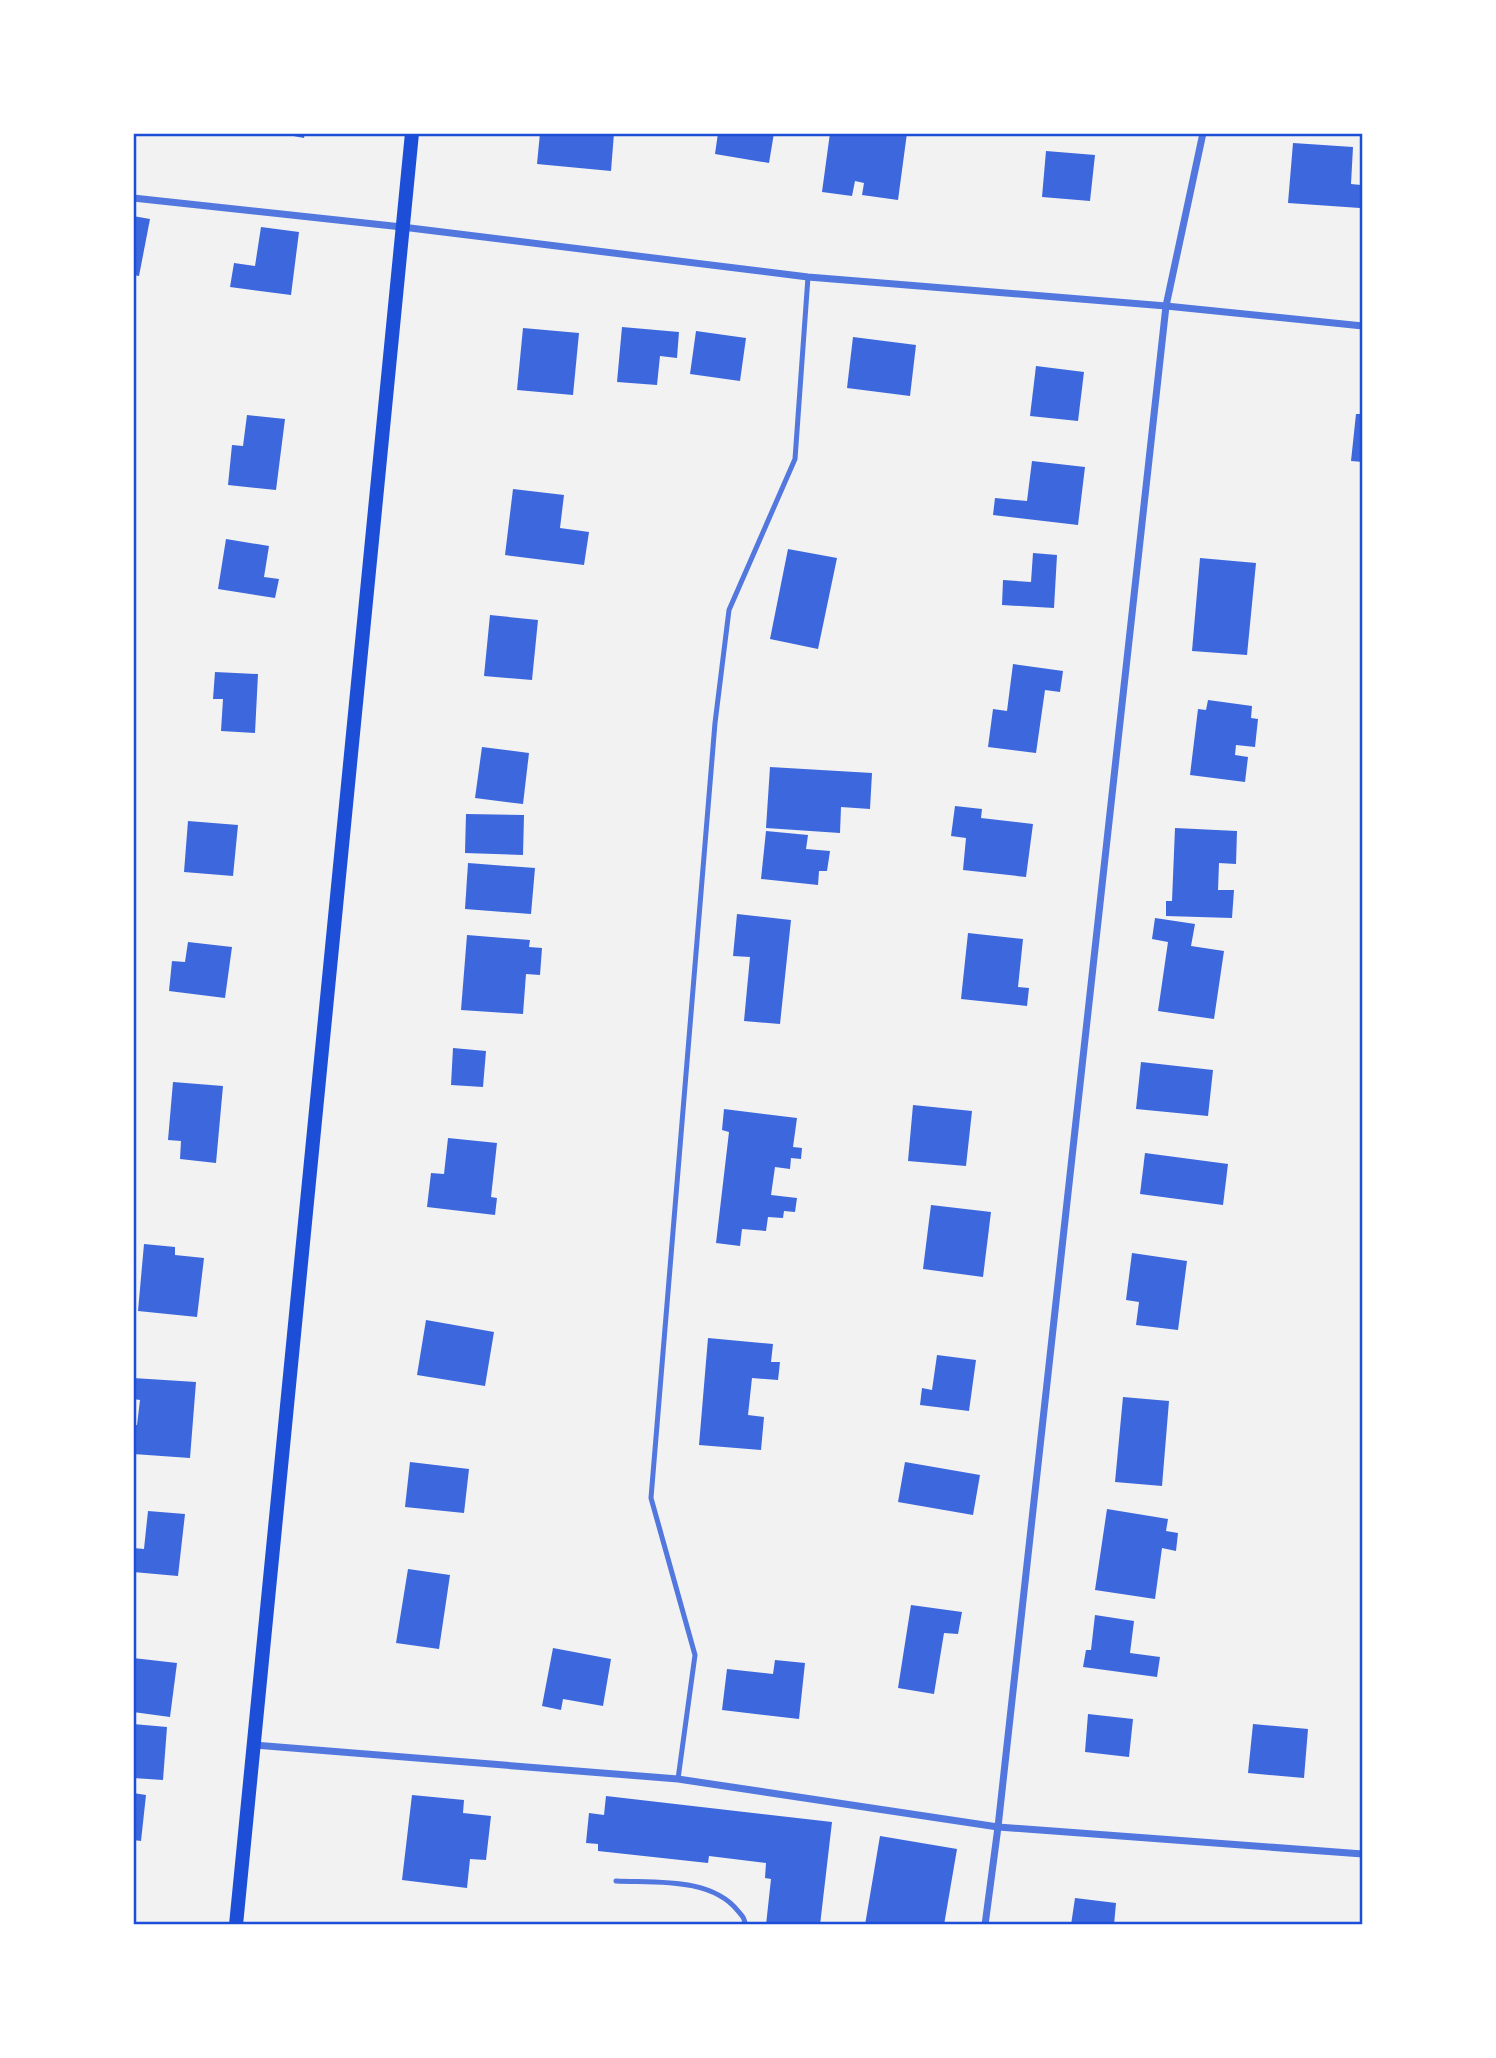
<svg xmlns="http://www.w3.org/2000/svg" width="1496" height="2058" viewBox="0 0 1496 2058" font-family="Spectral,serif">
  <rect width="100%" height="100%" fill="#f2f2f2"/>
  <!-- building -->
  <g fill="#3d67dc">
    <path d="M277 133H305L304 138Z"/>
    <path d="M540 133H614L611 171 537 164Z"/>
    <path d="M718 133H774L769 163 715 154Z"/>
    <path d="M830 133H907L898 200 862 195 864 183 855 181 852 196 822 192Z"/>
    <path d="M1293 143 1353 147 1351 184 1361 185 1360 208 1288 203Z"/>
    <path d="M1046 151 1095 155 1090 201 1042 197Z"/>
    <path d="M133 216 150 219 139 276 133 275Z"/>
    <path d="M261 227 299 232 291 295 230 287 234 263 255 266Z"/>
    <path d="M622 327 679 332 677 358 660 356 657 385 617 382Z"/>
    <path d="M523 328 579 333 573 395 517 390Z"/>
    <path d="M696 331 746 338 740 381 690 374Z"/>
    <path d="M853 337 916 345 910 396 847 388Z"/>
    <path d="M1036 366 1084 372 1078 421 1030 416Z"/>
    <path d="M1356 414H1363V462L1351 461Z"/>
    <path d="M247 415 285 419 276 490 228 485 232 445 243 446Z"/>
    <path d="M1032 461 1085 467 1078 525 993 515 995 498 1027 501Z"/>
    <path d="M513 489 564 495 560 528 589 532 584 565 505 555Z"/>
    <path d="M226 539 269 546 264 577 279 579 275 598 218 589Z"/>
    <path d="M788 549 837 558 818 649 770 639Z"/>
    <path d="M1033 553 1057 555 1054 608 1002 605 1003 580 1031 582Z"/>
    <path d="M1200 558 1256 563 1247 655 1192 651Z"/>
    <path d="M490 615 538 620 532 680 484 676Z"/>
    <path d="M1013 664 1063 671 1060 692 1045 690 1036 753 988 747 993 709 1007 711Z"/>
    <path d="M215 672 258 674 255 733 221 731 223 699H213Z"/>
    <path d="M1208 700 1252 706 1251 718 1258 719 1255 747 1236 745 1235 755 1248 757 1245 782 1190 775 1198 709 1206 710Z"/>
    <path d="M482 747 529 753 523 804 475 798Z"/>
    <path d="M770 767 872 773 870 809 841 807 840 833 766 828Z"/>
    <path d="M955 806 982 809 981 818 1033 824 1026 877 963 870 966 838 951 836Z"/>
    <path d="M466 814 524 815 523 855 465 853Z"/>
    <path d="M188 821 238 825 233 876 184 872Z"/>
    <path d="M1175 828 1237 831 1236 864 1219 863 1218 890H1234L1232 918 1166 916V901H1172Z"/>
    <path d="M766 831 808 835 806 849 830 851 827 871H819L818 885 761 879Z"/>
    <path d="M468 863 535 868 531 914 465 909Z"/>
    <path d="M737 914 791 920 780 1024 744 1021 750 957 733 956Z"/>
    <path d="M1155 918 1195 924 1191 946 1224 951 1214 1019 1158 1011 1168 942 1152 939Z"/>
    <path d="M968 933 1023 939 1018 987 1029 988 1027 1006 961 999Z"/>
    <path d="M467 935 530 940 529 947 542 948 540 975 526 974 523 1014 461 1010Z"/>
    <path d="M188 942 232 947 225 998 169 991 172 961 185 962Z"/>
    <path d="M453 1048 486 1051 483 1087 451 1085Z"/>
    <path d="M1141 1062 1213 1070 1208 1116 1136 1109Z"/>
    <path d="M173 1082 223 1086 216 1163 180 1159 181 1141 168 1140Z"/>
    <path d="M913 1105 972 1111 966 1166 908 1161Z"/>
    <path d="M724 1109 797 1118 793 1147 802 1148 801 1159 791 1158 790 1169 775 1167 771 1195 797 1198 795 1212 784 1211 783 1218 768 1217 766 1231 742 1229 740 1246 716 1243 729 1132 722 1130Z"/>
    <path d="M448 1138 497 1143 491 1197 497 1198 495 1215 427 1207 431 1173 444 1174Z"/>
    <path d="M1145 1153 1228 1164 1223 1205 1140 1194Z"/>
    <path d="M931 1205 991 1212 983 1277 923 1269Z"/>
    <path d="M144 1244 175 1247V1255L204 1258 197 1317 138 1311Z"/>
    <path d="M1132 1253 1187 1261 1178 1330 1136 1325 1139 1302 1126 1300Z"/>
    <path d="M426 1320 494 1332 485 1386 417 1375Z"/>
    <path d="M708 1338 773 1344 771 1362H780L778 1380 752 1378 748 1415 764 1417 761 1450 699 1445Z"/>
    <path d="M937 1355 976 1360 969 1411 920 1405 922 1388 932 1390Z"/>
    <path d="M133 1378 196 1382 190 1458 133 1454V1425H137L140 1400 133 1399Z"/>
    <path d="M1123 1397 1169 1401 1162 1486 1115 1482Z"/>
    <path d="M410 1462 469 1469 464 1513 405 1507Z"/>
    <path d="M905 1462 980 1475 973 1515 898 1502Z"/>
    <path d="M1107 1509 1168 1519 1166 1531 1178 1533 1176 1551 1162 1548 1155 1599 1095 1590Z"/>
    <path d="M148 1511 185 1514 178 1576 133 1572V1548L144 1549Z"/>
    <path d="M408 1569 450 1575 439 1649 396 1643Z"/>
    <path d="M911 1605 962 1612 958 1634 944 1633 934 1694 898 1688Z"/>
    <path d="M1095 1615 1134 1621 1130 1653 1160 1657 1157 1677 1083 1667 1086 1650H1091Z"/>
    <path d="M553 1648 611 1659 603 1706 563 1699 561 1710 542 1706Z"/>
    <path d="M133 1658 177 1663 170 1717 133 1712Z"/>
    <path d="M775 1660 805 1663 799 1719 722 1710 727 1669 773 1674Z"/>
    <path d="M1088 1714 1133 1719 1129 1757 1085 1752Z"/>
    <path d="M133 1724 167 1727 163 1780 133 1778Z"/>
    <path d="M1253 1724 1308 1729 1304 1778 1248 1773Z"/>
    <path d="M133 1793 146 1795 141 1841 133 1840Z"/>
    <path d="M412 1795 464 1800 463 1813 491 1816 486 1860 470 1859 467 1888 402 1880Z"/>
    <path d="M606 1796 832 1822 820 1925H766L771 1879 765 1878 766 1863 709 1856 708 1863 598 1851V1844L586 1843 589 1813 604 1815Z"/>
    <path d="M880 1836 957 1849 944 1925H865Z"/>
    <path d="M1075 1898 1116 1903 1114 1925H1071Z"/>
  </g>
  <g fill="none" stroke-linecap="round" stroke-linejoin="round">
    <!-- service -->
    <g stroke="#5277de" stroke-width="5">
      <path d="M678 1779 695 1655 651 1498 715 723 729 610 795 459 808 277"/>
      <path d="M616 1881C655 1883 711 1877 738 1911 742 1916 745 1918 745 1925"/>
    </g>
    <!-- minor -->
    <g stroke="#5277de" stroke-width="7">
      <path d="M133 198 402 227 808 277 1166 306 1363 326"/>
      <path d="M253 1745 678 1779 998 1827 1363 1854"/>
      <path d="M985 1925 998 1827 1166 306 1203 133"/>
    </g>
    <!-- secondary -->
    <path stroke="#1d4ed8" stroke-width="14" d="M236 1925 412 133"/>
  </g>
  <!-- border -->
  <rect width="1496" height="2058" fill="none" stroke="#ffffff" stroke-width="270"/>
  <rect x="135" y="135" width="1226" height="1788" fill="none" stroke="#1d4ed8" stroke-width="2.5"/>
</svg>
